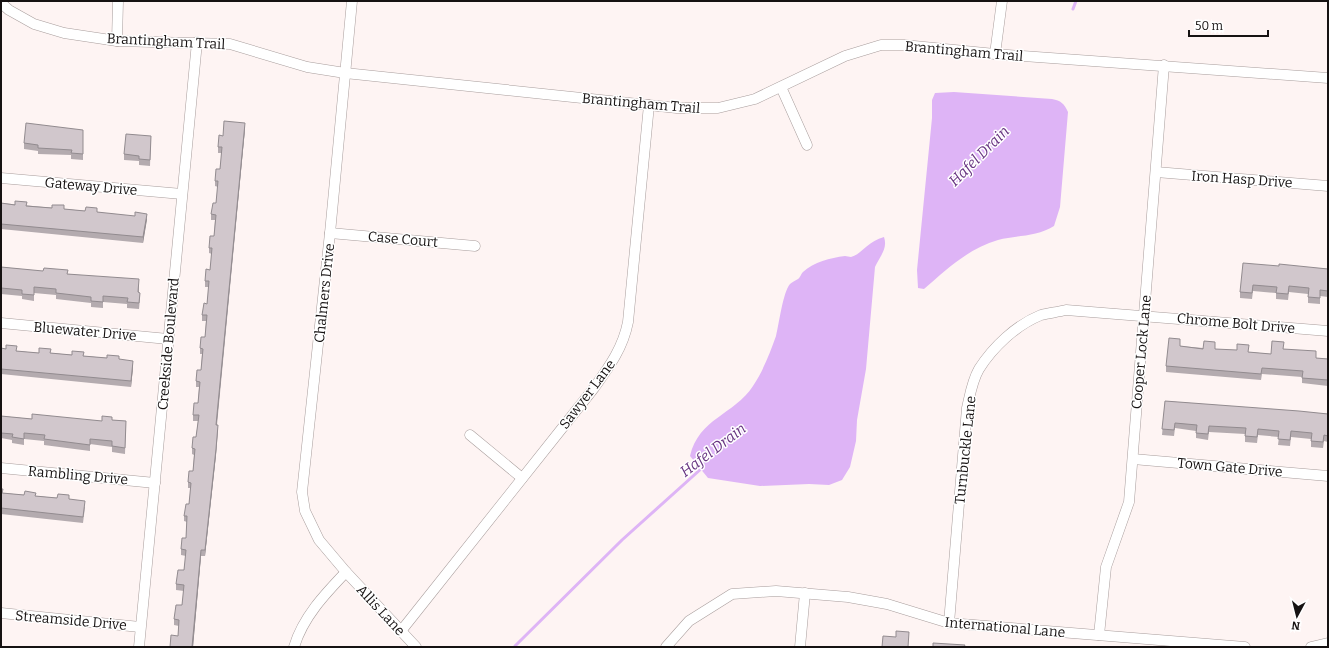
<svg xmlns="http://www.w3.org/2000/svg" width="1329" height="648" viewBox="0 0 1329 648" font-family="Bitter,serif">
  <rect width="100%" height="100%" fill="#fef4f3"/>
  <!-- water -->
  <g fill="#deb4f6">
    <path d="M954 92 1052 99C1061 101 1064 103 1068 112L1060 207 1054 226C1037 237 1017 235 998 240 969 248 946 270 924 289L918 288 917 270 932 118V100L935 93Z"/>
    <path d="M884 237C888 249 880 256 875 267L866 369 857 420 856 441 850 467 842 480 829 485 809 484 760 486 708 478 690 456C699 418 734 415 753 386 763 371 770 353 776 336 779 324 783 292 790 284 792 282 795 281 798 279 800 278 801 274 803 272 814 262 830 258 845 256 847 256 849 257 851 257 862 254 868 241 884 237Z"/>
  </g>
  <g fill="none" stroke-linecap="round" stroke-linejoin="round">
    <!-- stream -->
    <g stroke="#deb4f6" stroke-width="3">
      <path d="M1073 9 1076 1"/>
      <path d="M515 646 622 540 702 468"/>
    </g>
    <defs>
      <g id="minor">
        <path d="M352 1 330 233 302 492 305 511 319 540 346 572 416 647"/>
        <path d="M1 3 9 10 34 24 64 33 117 41 230 44 307 67 345 73 677 108H718L755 99 845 56 881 45H904L995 54 1328 78"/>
        <path d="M117 41 118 1"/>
        <path d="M995 54 1002 1"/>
        <path d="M781 87 807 145"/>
        <path d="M1156 172 1328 186"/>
        <path d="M1 178 182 194"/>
        <path d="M330 233 475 246"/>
        <path d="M1 323 168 339"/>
        <path d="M470 435 522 478"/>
        <path d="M1133 459 1328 476"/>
        <path d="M1 468 155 483"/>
        <path d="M1 613 140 627"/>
        <path d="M949 623 967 408C970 395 972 381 979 369 993 347 1016 325 1041 315 1049 313 1058 312 1066 310L1328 331"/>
        <path d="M401 631 594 388C609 367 623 348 628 322L649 105"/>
        <path d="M1099 635 1106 567 1129 502 1164 65"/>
        <path d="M139 647 197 42"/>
        <path d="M294 647C303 617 325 594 346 572"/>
        <path d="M666 647 689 621 732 594 776 591 848 597 887 604 949 623 1245 647"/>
        <path d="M800 647 805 593"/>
        <path d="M1311 647 1328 643"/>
      </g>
    </defs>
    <!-- minor casing -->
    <use href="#minor" stroke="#a89d9c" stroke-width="11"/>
    <!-- minor -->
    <use href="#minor" stroke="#fff" stroke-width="10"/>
  </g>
  <!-- wall -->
  <g fill="#b4abaf">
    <path d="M245 129 217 425 218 431 216 455 205 556H201L193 647H170L178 636 179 626 174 625V619L182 605 184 591 176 590V584L184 570 186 556 181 555V549L186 538 187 522 184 521V516L189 504 191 488H188V482L193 471 194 455 192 454V448L196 437 198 421H193V415L198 403 199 387H196V381L201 370 202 354H200V348L205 337 206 321H202V315L207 304 209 287H205V281L210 270 212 254 209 253V248L214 236 215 220H211V214L216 203 218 187 215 186V181L220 169 222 153H218V147L223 136Z"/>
    <path d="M83 130V160L71 159V155L38 154V151L24 149V143Z"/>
    <path d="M151 136 150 166 139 165V161L124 160V154Z"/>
    <path d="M1 203 97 212 147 219 143 243 1 229Z"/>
    <path d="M1279 266 1328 269V297L1320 296V304L1308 303V294L1289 292 1288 300 1276 299V293L1253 291 1252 299 1240 298V292Z"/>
    <path d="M1 267 68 274 139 285V292L140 298 139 309 127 308V304L103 302V308L91 307V303L56 299V295L34 293V301L22 299V296L1 294Z"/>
    <path d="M1180 346 1215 349 1271 354 1284 349 1316 358 1328 359V386L1302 383V377L1262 374 1261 380 1166 372V366Z"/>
    <path d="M1 348 17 351 39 353H51L119 359 133 367 131 387 1 374Z"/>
    <path d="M1165 401 1328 414V442L1324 441 1323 448 1311 447V439L1291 437 1290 446 1278 445 1279 437 1258 435 1257 443 1245 442V434L1209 432 1208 440 1196 438V431L1175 428 1174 436 1162 435Z"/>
    <path d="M1 416 32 419 102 421 112 420 126 421 125 454 112 452V447L90 444V451L44 445V441L24 439V445L12 443V440L1 438Z"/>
    <path d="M1 489 3 493 69 499 85 507 83 523 1 514Z"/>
  </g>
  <!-- shaded-wall -->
  <g fill="#928b8f">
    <path d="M245 123V129L216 431V425Z"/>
    <path d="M147 214V219L143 243V237Z"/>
    <path d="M133 361V367L131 387V381Z"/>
    <path d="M218 425 216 455 205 556V550Z"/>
    <path d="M201 550V556L193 647H192Z"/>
  </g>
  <!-- building -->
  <g fill="#d1c7cc" stroke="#928b8f">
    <path d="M224 121 245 123 216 425H218L216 449 205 550H201L192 647H170L171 635 178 636 179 620 174 619 176 605H182L184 585 176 584 178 570H184L186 550 181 549 182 538H186L187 516H184L186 504H189L191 483 188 482 189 471H193L195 449 192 448 193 437H196L199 415H193L194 403H198L200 382 196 381 197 370H201L203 349 200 348 201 337H205L207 315H202L204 303 207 304 209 281H205L206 269 210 270 212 248H209L210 236H214L216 215 211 214 213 203H216L218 181H215L216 169H220L222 147H218L219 135 223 136Z"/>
    <path d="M26 123 83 130V154L71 153 72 150 38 148V145L24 143Z"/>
    <path d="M126 134 151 136 150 160 139 159V156L124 154Z"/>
    <path d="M15 201 27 202 26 206 52 208V205H64V209L85 211 86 207 97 208V212L135 216V212L147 214 143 237 1 224V203L15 205Z"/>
    <path d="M1243 263 1279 266V264L1328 269V291L1320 290V298L1308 297 1309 288 1289 286 1288 294 1276 293 1277 287 1253 285 1252 293 1240 292Z"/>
    <path d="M1 267 43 271 44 268 68 270 67 274 139 279 138 292 140 293 139 303 127 302 128 298 103 296V302L91 301V297L56 293V289L34 287V295L22 294V290L1 288Z"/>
    <path d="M1169 338 1180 339V346L1203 349 1204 341 1215 342V349L1237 350V344L1249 345 1248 352 1271 354 1272 341 1284 342 1283 349 1316 351V358L1328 359V380L1302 378 1303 371 1262 368 1261 374 1166 366Z"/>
    <path d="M6 345 17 346 16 351 39 353V348L51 349 50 353 72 355V351L84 352 83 356 107 358V355L119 356V359L133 361 131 381 1 369V348L6 349Z"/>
    <path d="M1165 401 1299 411 1328 414V436L1324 435 1323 442 1311 441 1312 433 1291 431 1290 440 1278 439 1279 431 1258 429 1257 437 1245 436 1246 428 1209 426 1208 434 1196 433 1197 425 1175 423 1174 430 1162 429Z"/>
    <path d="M32 414 102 421V416L112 417V420L126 421 125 448 112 446V441L90 439V445L44 439 45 435 24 433V439L12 437 13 434 1 433V416L32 419Z"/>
    <path d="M1 489H3L2 493 24 495 25 491 36 493 35 496 57 498 58 494 69 495V499L85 501 83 517 1 508Z"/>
    <path d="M896 631 909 632 908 647H882L883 636 896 637Z"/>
    <path d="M933 643 965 645 964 647H933Z"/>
  </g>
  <g text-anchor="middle" stroke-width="3" stroke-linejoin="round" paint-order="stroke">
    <!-- street labels -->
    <g font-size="14" fill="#161212" stroke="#fff">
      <text transform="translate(166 41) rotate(3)" y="5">Brantingham Trail</text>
      <text transform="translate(964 51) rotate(5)" y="5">Brantingham Trail</text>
      <text transform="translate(641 103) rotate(5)" y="5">Brantingham Trail</text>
      <text transform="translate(1242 179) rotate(4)" y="5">Iron Hasp Drive</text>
      <text transform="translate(91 186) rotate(5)" y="5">Gateway Drive</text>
      <text transform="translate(403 239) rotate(5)" y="5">Case Court</text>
      <text transform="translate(324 293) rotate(-84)" y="5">Chalmers Drive</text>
      <text transform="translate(1236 323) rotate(5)" y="5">Chrome Bolt Drive</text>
      <text transform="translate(85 331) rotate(5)" y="5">Bluewater Drive</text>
      <text transform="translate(168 344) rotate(-85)" y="5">Creekside Boulevard</text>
      <text transform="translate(1141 352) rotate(-85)" y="5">Cooper Lock Lane</text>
      <text transform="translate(587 394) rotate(-53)" y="5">Sawyer Lane</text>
      <text transform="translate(965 450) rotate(-84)" y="5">Turnbuckle Lane</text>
      <text transform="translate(1230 467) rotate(5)" y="5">Town Gate Drive</text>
      <text transform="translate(78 475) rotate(5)" y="5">Rambling Drive</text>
      <text transform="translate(381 610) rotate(47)" y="5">Allis Lane</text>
      <text transform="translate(71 620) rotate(5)" y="5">Streamside Drive</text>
      <text transform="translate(1005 627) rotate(5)" y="5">International Lane</text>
    </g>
    <!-- water labels -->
    <g font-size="15" font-style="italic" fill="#683582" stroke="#fff">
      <text transform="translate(979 156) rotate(-45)" y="5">Hafel Drain</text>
      <text transform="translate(713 450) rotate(-37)" y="5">Hafel Drain</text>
    </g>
  </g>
  <!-- border -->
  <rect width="1329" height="648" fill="none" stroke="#161212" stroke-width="4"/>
  <!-- north arrow -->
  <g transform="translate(1297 616) rotate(187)" stroke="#ffffff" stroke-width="3" paint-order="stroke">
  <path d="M0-3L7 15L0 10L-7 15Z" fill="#161212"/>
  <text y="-6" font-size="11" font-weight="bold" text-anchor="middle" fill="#161212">N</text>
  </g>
  <!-- scale -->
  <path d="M1189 30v6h79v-6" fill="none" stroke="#161212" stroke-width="2"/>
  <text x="1195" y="30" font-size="12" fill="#161212" stroke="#ffffff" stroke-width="3" paint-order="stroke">50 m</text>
</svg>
